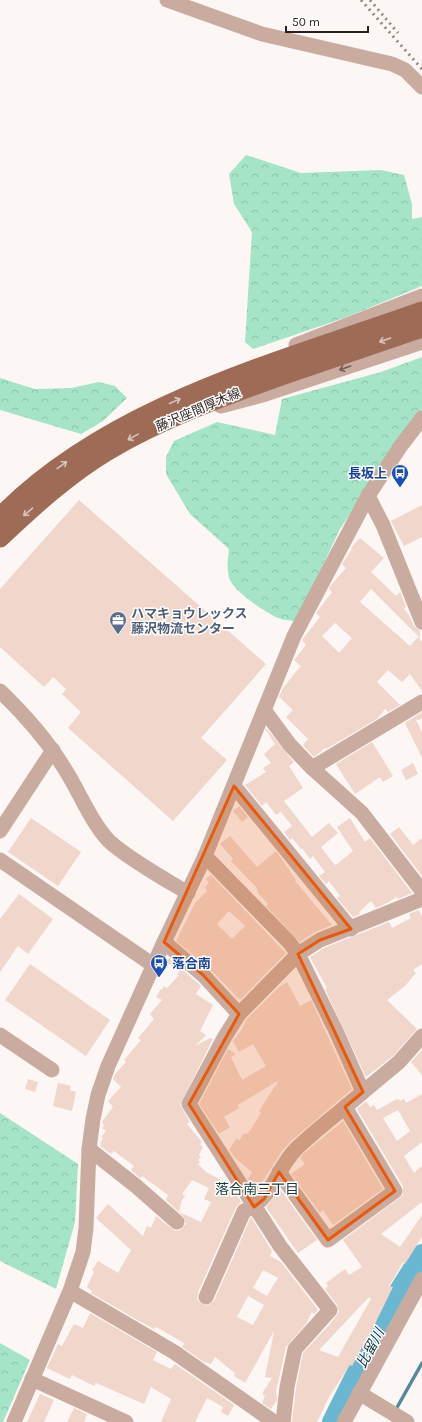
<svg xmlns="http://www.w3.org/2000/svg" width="422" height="1422" viewBox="0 0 422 1422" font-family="Karla,'Noto Sans JP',sans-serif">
  <defs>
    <pattern id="forest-crowns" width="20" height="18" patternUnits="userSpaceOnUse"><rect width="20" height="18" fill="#a6e4c7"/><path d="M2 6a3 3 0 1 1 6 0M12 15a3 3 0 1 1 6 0" fill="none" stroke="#8fc3aa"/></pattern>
  </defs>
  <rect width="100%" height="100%" fill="#fcf6f4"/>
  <!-- forest -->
  <g fill="url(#forest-crowns)">
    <path d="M246 155 301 173 381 170 404 175 412 204V219L422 217V286L347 317 253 349 245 342 252 232 234 204 229 174Z"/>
    <path d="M422 357V409L340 529 304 605 294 621C289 620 283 620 278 618 266 613 235 592 230 580 226 570 228 559 229 549L190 514 166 474V457L174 441 217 422 275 435 282 399 381 372Z"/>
    <path d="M0 378 35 389 71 388 99 382 115 386 127 398 103 421 81 434 0 410Z"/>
    <path d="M0 1113 78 1164 75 1222 56 1289 0 1261Z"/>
    <path d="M0 1343 30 1360 3 1422H0Z"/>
  </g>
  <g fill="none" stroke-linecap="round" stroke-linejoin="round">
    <!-- stream -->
    <path stroke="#56899b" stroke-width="3.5" d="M395 1411 422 1363"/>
    <!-- river -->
    <path stroke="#6ab7d2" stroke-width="20" d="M332 1422 359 1368 375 1345 390 1305 422 1254"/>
  </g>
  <!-- building -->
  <g fill="#f0d6cb" fill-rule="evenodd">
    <path d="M79 500 266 664 201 738 227 760 173 821 68 728 81 712 62 694 66 689 53 677 44 687 0 647V589Z"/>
    <path d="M422 505V537L404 546 391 521Z"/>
    <path d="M360 538 384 558 371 572 396 596 400 592 406 606 404 609 409 615 414 626 420 630V638L371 589 360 602 410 646 418 637 422 642V691L410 674 402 682 388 670 377 682 400 705 388 712 385 709 377 719 326 749 325 748 314 757 303 745 308 739 286 717 293 710 279 697 283 688 301 666 294 660 306 645 302 640 320 617 316 613 332 592 329 589 331 585 346 568 342 564 352 549 351 548ZM335 623 352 638 339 653 322 636Z"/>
    <path d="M422 712V719L416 720 422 732V758L405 723Z"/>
    <path d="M266 728 294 762 289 766 303 788 284 801 312 837 329 823 338 833 321 847 334 864 336 865 353 851 337 827 350 818 365 842 370 838 412 893 398 899 396 897 389 902 376 908 371 901 359 912 360 914 353 917 337 898 340 896 329 881 326 884 319 876 325 872 313 856 310 859 302 848 301 849 292 838 290 840 284 832 292 826 281 812 276 815 266 802 262 806 245 785 266 772 263 768 271 763 264 754 275 744 266 730Z"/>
    <path d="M372 742 393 776 383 782 380 777 355 794 336 764Z"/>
    <path d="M413 763 418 774 406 780 401 770Z"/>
    <path d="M239 806 248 817 242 822 233 811Z"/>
    <path d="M31 818 81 852 58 886 8 852Z"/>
    <path d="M399 827 413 845 422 838V876L390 834Z"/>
    <path d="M230 836 257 867 276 851 296 880 295 881 332 925 315 932 300 942 266 906 268 904 258 893 257 888 231 861 233 859 220 844Z"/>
    <path d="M211 875 286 953 240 1000 209 968 176 941 195 903 207 891 205 887 209 883 206 879ZM229 911 245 926 232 939 217 924Z"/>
    <path d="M19 894 53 919 28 954 18 946 0 972V919Z"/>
    <path d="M419 910 422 916V964L413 970 416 973 405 986 387 1000 417 1029 393 1056 366 1077 325 989 327 988 310 957 324 948 389 922 392 928 411 918 409 914Z"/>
    <path d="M169 958 201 986 196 994 213 1005 200 1031 206 1035 195 1046 210 1038 213 1039 180 1105 190 1122 187 1124 202 1142 200 1144 203 1147 199 1155 201 1157 198 1160 200 1162 198 1164 206 1172 225 1182 223 1185 234 1190 241 1202 236 1207 199 1290 197 1298 199 1302 207 1306 214 1301 251 1217 272 1251 270 1256 281 1262 318 1310 314 1314 312 1312 306 1324 286 1347 276 1391 277 1400 271 1409 262 1403 265 1396 263 1395V1392L272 1378 265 1377 274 1331 245 1383 234 1376 235 1373 215 1357 211 1364 204 1362 182 1347 184 1343 156 1327 154 1329 139 1321 91 1293 92 1291 87 1287 94 1272 92 1270 98 1261 118 1273 131 1250 96 1218 108 1204 143 1236 147 1226 151 1228 156 1216 175 1231 180 1230 186 1224 183 1216 166 1200 168 1195 142 1176 140 1178 131 1170 134 1166 114 1151 111 1154 100 1146 102 1144 100 1143 103 1139 101 1137 106 1131 102 1128 104 1126 102 1122 113 1107 108 1101 121 1087 113 1079 115 1074 126 1062 124 1060 141 1040 138 1038 154 1019 150 1014 162 1000 156 997 161 989 162 990 164 986 167 988 179 975 177 974 180 971 166 962ZM192 1180 209 1188 204 1199 211 1202 201 1222 179 1212 182 1200 185 1196 182 1194ZM263 1270 278 1278 267 1296 253 1288ZM248 1296 264 1305 253 1325 237 1317Z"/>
    <path d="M30 964 110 1020 86 1056 5 1000Z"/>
    <path d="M287 982 300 1006 311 1000 352 1089 290 1142 282 1151 256 1192 248 1179 252 1172 235 1158 229 1150 237 1138 239 1141 244 1133 247 1134 251 1129 261 1113 259 1111 279 1080 238 1105 239 1108 224 1117 230 1127 219 1134 199 1104 228 1049 236 1054 231 1057 242 1080 266 1066 253 1044 239 1052 233 1041 242 1029 246 1020 279 987Z"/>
    <path d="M422 1050V1075L411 1062Z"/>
    <path d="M28 1079 38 1082 35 1092 25 1089Z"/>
    <path d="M58 1083 71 1086 70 1090 76 1092 72 1111 53 1106Z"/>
    <path d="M422 1094V1142L404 1156 414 1173 422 1166V1202L381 1234 400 1247 422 1215V1237L405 1264 403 1262 389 1286 393 1287 374 1326 353 1364 352 1366 350 1365 330 1395 317 1422H292L296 1388 303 1353 330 1324 339 1312 337 1305 325 1289 328 1286 326 1283 345 1269 349 1275 362 1267 343 1240 403 1195V1186L357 1109 366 1101 370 1107 374 1105 377 1110 395 1100 398 1099 400 1101 404 1099 406 1103ZM398 1110 410 1131 397 1141 383 1118ZM369 1297 371 1299 338 1357 319 1350Z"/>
    <path d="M343 1121 383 1189 333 1225 323 1210 320 1213 291 1174 305 1164 300 1158 303 1154Z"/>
    <path d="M280 1189 317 1240 298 1253 266 1207Z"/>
    <path d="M90 1313 157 1352 153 1360 171 1369 175 1364 234 1405 228 1416 221 1412 223 1407 207 1398 195 1422H161L171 1399 151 1387 144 1404 96 1383 94 1386 72 1375 70 1379 47 1368 58 1344 62 1346 74 1324 83 1328Z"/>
    <path d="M40 1394 54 1400 44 1422H27Z"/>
    <path d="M74 1408 87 1414 84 1422H67Z"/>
  </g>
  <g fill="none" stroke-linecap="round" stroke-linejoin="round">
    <!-- minor -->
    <g stroke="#c9ac9f" stroke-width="15">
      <path d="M167 0 262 34 392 64 405 70 422 87"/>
      <path d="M296 345 422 296"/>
      <path d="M221 406 266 394 422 342"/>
      <path d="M368 496 383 525 422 622"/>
      <path d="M0 691C25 715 48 741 66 771 80 793 91 822 109 841 127 858 166 880 188 893"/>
      <path d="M264 710 290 745 312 768 362 813 422 891"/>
      <path d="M312 768 422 702"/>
      <path d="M234 786 351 929"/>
      <path d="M0 831 53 750"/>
      <path d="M205 856 289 942 298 954 336 1031 363 1092 399 1062 422 1036"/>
      <path d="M0 860 153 965"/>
      <path d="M164 942 203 975 239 1014"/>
      <path d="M0 1035 52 1070"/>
      <path d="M89 1149 136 1186 177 1222"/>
      <path d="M279 1172 328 1240 395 1191 345 1107"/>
      <path d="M70 1291 174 1352 274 1422"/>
      <path d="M206 1297 244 1211C273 1200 276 1168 297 1148 318 1128 341 1111 363 1092"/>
      <path d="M32 1379 126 1422"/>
      <path d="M359 1393 407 1422"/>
      <path d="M14 1422 70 1291 83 1252 86 1228 89 1149 93 1119 98 1095 108 1066 164 942 205 856 294 636 368 496 400 447 422 418"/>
      <path d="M283 1422 287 1387 295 1349 330 1310 280 1246 189 1104 224 1038 239 1014 298 954 320 940 422 899"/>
      <path d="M344 1422 422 1279"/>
    </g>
    <!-- major -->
    <g stroke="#9e6c56" stroke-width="19">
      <path d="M0 517C109 405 279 362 422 311"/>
      <path d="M0 538C33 507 68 475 106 452 163 418 225 396 287 374 332 359 377 343 422 328"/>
    </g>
    <!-- rail -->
    <g stroke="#918986" stroke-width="3" stroke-dasharray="2 4" stroke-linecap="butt">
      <path d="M361 0 422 69"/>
      <path d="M370 0 398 33"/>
    </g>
  </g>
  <!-- one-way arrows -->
  <defs><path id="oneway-shaft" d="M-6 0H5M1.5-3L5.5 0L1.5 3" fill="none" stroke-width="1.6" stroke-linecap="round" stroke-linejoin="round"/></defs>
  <g stroke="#d8c4bb">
    <use href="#oneway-shaft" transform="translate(385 340) rotate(161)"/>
    <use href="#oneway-shaft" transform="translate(175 401) rotate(-25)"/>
    <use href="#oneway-shaft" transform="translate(133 437) rotate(151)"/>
    <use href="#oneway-shaft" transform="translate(62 465) rotate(-36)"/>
    <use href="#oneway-shaft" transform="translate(28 512) rotate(140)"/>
  </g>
  <use stroke="#715e56" href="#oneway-shaft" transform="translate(345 368) rotate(161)"/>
  <!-- marked area -->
  <path fill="#e8590c" fill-opacity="0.2" stroke="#e8590c" stroke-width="3" stroke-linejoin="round" d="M234 786 351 929 320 940 298 954 363 1092 345 1107 395 1191 328 1240 279 1172 264 1199 254 1207 189 1104 239 1014 203 975 164 942Z"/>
  <!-- icons -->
  <defs>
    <symbol id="bus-pin" viewBox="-11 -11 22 30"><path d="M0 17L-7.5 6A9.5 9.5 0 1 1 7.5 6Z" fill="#1a4fb4" stroke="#fff"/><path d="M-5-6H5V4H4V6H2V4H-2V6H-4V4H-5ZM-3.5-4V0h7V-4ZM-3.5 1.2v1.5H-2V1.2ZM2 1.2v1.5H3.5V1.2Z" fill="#fff"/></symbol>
    <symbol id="office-pin" viewBox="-11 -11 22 30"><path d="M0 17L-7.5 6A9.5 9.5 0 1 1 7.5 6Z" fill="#5c6f8a" stroke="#fff"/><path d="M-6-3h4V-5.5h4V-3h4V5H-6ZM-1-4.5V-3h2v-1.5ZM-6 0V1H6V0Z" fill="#fff"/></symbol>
  </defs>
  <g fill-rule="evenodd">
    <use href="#bus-pin" x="390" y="463" width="20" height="27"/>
    <use href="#office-pin" x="108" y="610" width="20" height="27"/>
    <use href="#bus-pin" x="149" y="953" width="20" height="27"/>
  </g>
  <g text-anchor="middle" stroke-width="3" stroke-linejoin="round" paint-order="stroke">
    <!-- street labels -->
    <g font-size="13" fill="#291f1b" stroke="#fff">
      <text transform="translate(198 409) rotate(-23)" y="5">藤沢座間厚木線</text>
    </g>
    <!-- transit labels -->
    <g font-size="13" font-weight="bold" fill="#164399" stroke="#fff" text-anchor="end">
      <text x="387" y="478">長坂上</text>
      <text x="172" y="968" text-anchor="start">落合南</text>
    </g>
    <!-- service labels -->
    <g font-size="13" font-weight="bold" fill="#4e5e75" stroke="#fff" text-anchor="start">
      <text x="131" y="618">ハマキョウレックス<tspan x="131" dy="15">藤沢物流センター</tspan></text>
    </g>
    <!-- neighbourhood labels -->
    <g font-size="14" fill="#183b3c" stroke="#fff">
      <text x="257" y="1194">落合南三丁目</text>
    </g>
    <!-- water labels -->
    <g font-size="14" font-style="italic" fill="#092f3b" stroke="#fff">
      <text transform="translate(370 1348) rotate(-62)" y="5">比留川</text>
    </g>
  </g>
  <!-- scale -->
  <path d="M286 26v6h82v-6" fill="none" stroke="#291f1b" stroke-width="2"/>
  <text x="292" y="26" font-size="12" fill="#291f1b" stroke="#ffffff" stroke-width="3" paint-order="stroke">50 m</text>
</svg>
